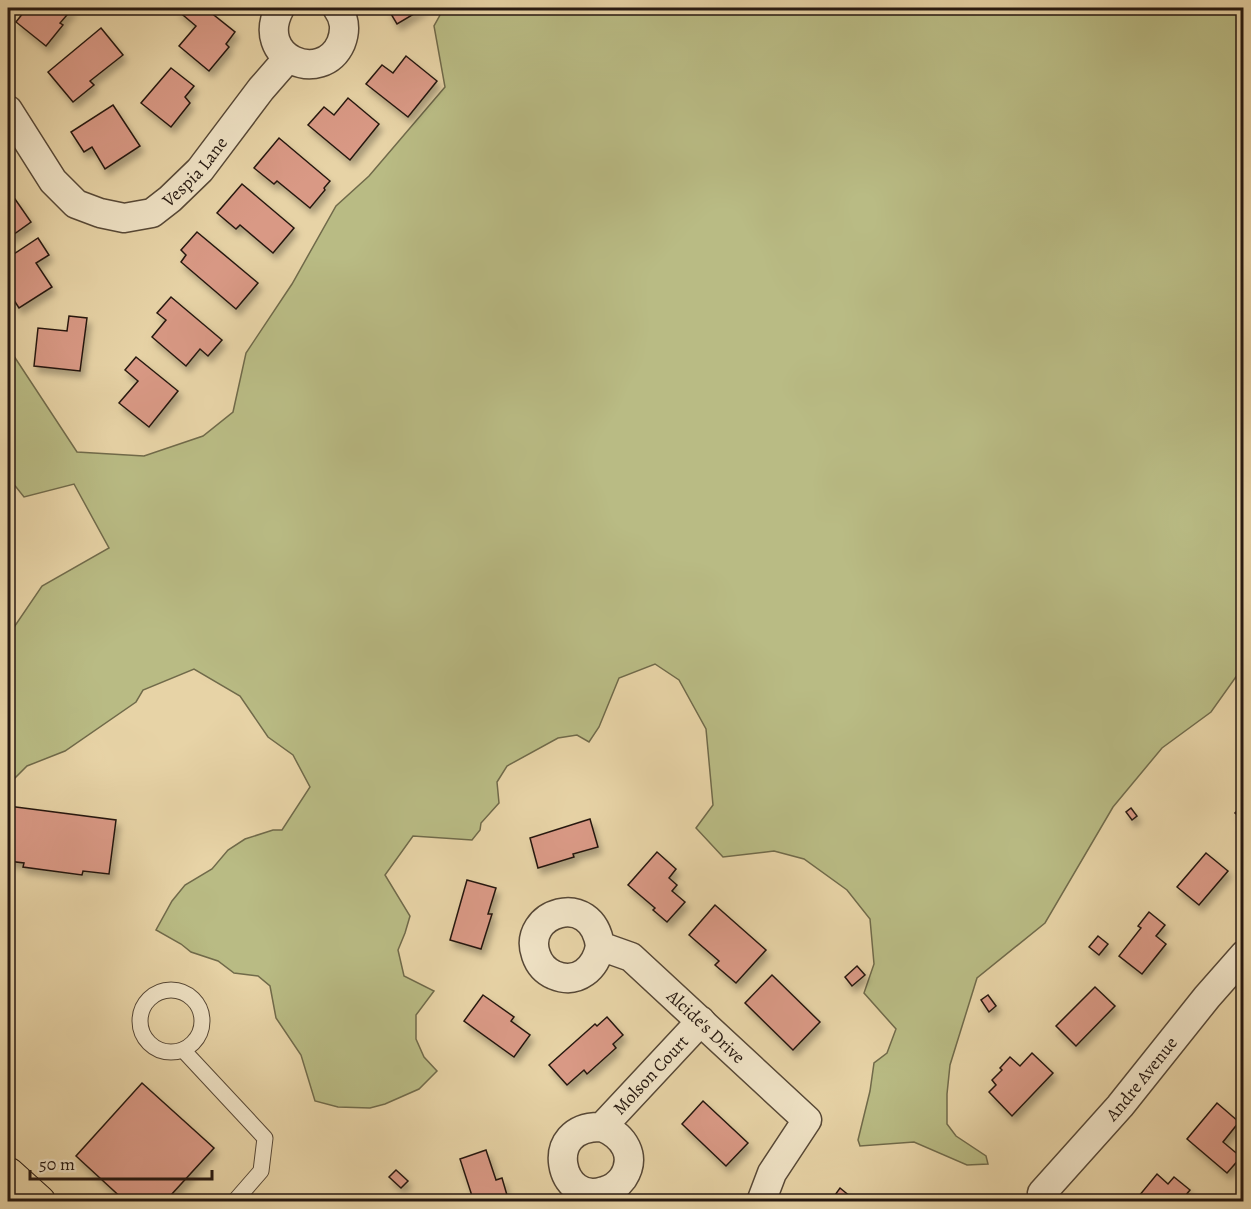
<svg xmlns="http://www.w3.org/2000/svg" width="1251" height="1209" viewBox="0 0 1251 1209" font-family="Alegreya,serif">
  <defs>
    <filter id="shadow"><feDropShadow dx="3.5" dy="6" stdDeviation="3" flood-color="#0004"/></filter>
  </defs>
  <rect width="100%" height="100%" fill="#e7d3a6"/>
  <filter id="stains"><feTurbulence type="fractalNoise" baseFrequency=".00333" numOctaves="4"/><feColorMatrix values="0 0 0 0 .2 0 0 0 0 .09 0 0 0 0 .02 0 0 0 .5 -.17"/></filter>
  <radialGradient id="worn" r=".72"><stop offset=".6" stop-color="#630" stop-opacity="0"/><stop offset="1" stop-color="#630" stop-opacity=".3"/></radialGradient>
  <!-- green -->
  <path fill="#b9bb84" stroke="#706a4a" stroke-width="1.5" d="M444 8H1243V667L1211 712 1162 748 1113 807 1045 923 977 978 950 1065 947 1094V1124L956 1136 986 1156 988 1164 967 1165 914 1142 860 1146 858 1140 870 1091 874 1063 887 1053 896 1029 864 993 874 964 870 919 847 890 804 859 774 851 723 857 696 828 713 805 706 729 679 680 655 664 619 678 599 727 589 742 577 735 558 738 507 766 497 782 499 803 481 823 480 830 472 840 413 836 385 875 410 916 405 933 398 950 404 976 434 991 416 1015V1039L424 1057 437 1071 419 1089 385 1104 370 1108 338 1107 315 1101 301 1055 276 1018 270 986 258 976 234 973 218 961 191 952 181 944 156 930 172 901 185 885 212 869 228 850 245 839 273 830H282L310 787 293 755 268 737 240 696 194 669 143 690 136 702 65 751 27 766 8 785V636L42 586 109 548 74 484 24 497 8 477V347L77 452 144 456 203 436 233 412 246 353 292 284 336 206 369 176 445 87 434 26Z"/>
  <!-- building -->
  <g fill="#d99985" stroke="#271911" stroke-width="1.5" filter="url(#shadow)">
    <path d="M27 8H73L60 23 63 25 46 46 16 22Z"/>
    <path d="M180 8H205L235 32 226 44 229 47 209 71 179 46 196 26 177 10Z"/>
    <path d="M391 8H424L397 24 388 9Z"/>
    <path d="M101 28 123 55 90 81 94 85 73 102 48 72Z"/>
    <path d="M406 56 437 81 408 117 366 84 382 65 393 73Z"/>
    <path d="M171 68 194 86 185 97 190 103 171 127 141 103Z"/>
    <path d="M348 98 379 124 350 160 308 125 324 107 334 115Z"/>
    <path d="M113 105 140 146 105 169 92 147 84 152 71 132Z"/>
    <path d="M279 138 330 181 324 188 325 190 310 208 277 181 274 184 254 168Z"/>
    <path d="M242 184 294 228 273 253 240 225 236 229 217 213Z"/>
    <path d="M8 196 11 201 15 199 31 222 10 237 8 235Z"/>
    <path d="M197 232 258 283 236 309 181 262 186 255 181 250Z"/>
    <path d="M38 238 49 255 36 263 52 287 19 308 8 291V258Z"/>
    <path d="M171 297 222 340 208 356 200 349 186 366 152 337 166 320 157 313Z"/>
    <path d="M69 316 87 318 80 371 34 366 38 328 67 331Z"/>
    <path d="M136 357 178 391 149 427 119 403 138 381 125 370Z"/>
    <path d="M1244 804V821L1235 813Z"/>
    <path d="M8 806 116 820 109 874 83 871 82 875 23 867 24 863 8 861Z"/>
    <path d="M1131 808 1137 816 1132 820 1126 812Z"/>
    <path d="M590 819 598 847 573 854 574 857 538 868 530 838Z"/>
    <path d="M657 852 676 869 669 878 677 885 672 891 685 902 667 922 653 910 655 908 628 885Z"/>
    <path d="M1206 853 1228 871 1199 905 1177 887Z"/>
    <path d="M467 880 496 888 488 914H492L481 949 450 940Z"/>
    <path d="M715 905 766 950 736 983 715 965 719 961 689 935Z"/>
    <path d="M1149 912 1165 925 1156 936 1166 944 1142 974 1119 956 1141 928 1138 926Z"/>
    <path d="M1098 936 1108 944 1099 955 1089 947Z"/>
    <path d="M857 966 865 975 852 986 845 977Z"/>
    <path d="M772 975 820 1022 793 1050 745 1003Z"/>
    <path d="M1095 987 1115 1006 1076 1046 1056 1026Z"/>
    <path d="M483 995 514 1017 511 1021 530 1035 514 1057 464 1021Z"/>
    <path d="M988 995 996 1006 989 1012 981 1000Z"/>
    <path d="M607 1017 623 1035 613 1044 616 1048 587 1074 584 1070 567 1085 549 1065 595 1024 597 1026Z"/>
    <path d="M1032 1053 1053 1073 1012 1116 989 1092 996 1085 992 1080 1002 1070 1000 1068 1010 1057 1020 1066Z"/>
    <path d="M142 1083 214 1148 171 1195 179 1202H126L76 1156Z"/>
    <path d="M703 1101 748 1143 726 1166 682 1124Z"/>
    <path d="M1217 1103 1239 1122 1223 1142 1241 1157 1227 1173 1187 1139Z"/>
    <path d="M486 1150 496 1180 502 1178 509 1202H474L460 1159Z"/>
    <path d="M396 1170 408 1181 401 1188 389 1177Z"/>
    <path d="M1157 1174 1168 1184 1174 1177 1190 1190 1180 1202H1134Z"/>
    <path d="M840 1188 857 1202H830Z"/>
  </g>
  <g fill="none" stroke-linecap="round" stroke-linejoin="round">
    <defs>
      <g id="lane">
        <circle cx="171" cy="1021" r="31"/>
        <path d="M183 1050 265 1138 261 1171 234 1202"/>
      </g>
      <g id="street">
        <path d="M280 8C253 58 322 86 341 43 346 30 345 19 337 8"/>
        <path id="s1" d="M8 110 53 181 76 204 100 213 124 218 152 213 170 199 200 170 261 89 288 58"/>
        <path id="s2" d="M600 946C596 968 578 985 554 975 545 971 539 964 536 955 521 913 592 889 600 946L631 957 807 1120 772 1173 761 1202"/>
        <path id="s3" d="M602 1127C624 1136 637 1156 623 1178 618 1185 612 1189 604 1191 560 1207 540 1125 602 1127L701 1021"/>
        <path id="s4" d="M1047 1202 1042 1193 1120 1106 1207 997 1244 955"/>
      </g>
      <path id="primary" d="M8 1174 39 1202"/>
    </defs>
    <!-- lane casing -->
    <use href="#lane" stroke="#574836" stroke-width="17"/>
    <!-- street casing -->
    <use href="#street" stroke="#574836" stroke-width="31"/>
    <!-- primary casing -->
    <use href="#primary" stroke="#271911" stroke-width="35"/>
    <!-- lane -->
    <use href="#lane" stroke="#efe2c5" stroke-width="15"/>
    <!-- street -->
    <use href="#street" stroke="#efe2c5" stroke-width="28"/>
    <!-- primary -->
    <use href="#primary" stroke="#e7d3a6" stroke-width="33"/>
  </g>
  <g text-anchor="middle" stroke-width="4.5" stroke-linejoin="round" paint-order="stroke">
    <!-- street labels -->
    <g font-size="18" fill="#271911" stroke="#efe2c5">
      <text dy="6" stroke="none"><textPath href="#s1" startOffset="255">Vespia Lane</textPath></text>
      <text dy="6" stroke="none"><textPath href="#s2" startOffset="340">Alcide's Drive</textPath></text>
      <text dy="6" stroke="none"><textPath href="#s3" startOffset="278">Molson Court</textPath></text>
      <text dy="6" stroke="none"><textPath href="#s4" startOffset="162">Andre Avenue</textPath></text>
    </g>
  </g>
  <!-- margin -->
  <rect width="1251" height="1209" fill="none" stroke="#e7d3a6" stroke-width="30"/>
  <rect x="9" y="9" width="1233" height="1191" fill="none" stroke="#271911" stroke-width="3"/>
  <rect x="15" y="15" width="1221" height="1179" fill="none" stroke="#271911" stroke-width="1.5"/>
  <!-- scale -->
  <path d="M30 1170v9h182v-9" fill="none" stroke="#271911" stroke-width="3"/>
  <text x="39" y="1170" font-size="18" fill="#271911" stroke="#efe2c5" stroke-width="4.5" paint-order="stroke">50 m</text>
  <rect width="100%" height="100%" filter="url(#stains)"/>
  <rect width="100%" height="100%" fill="url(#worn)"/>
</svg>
